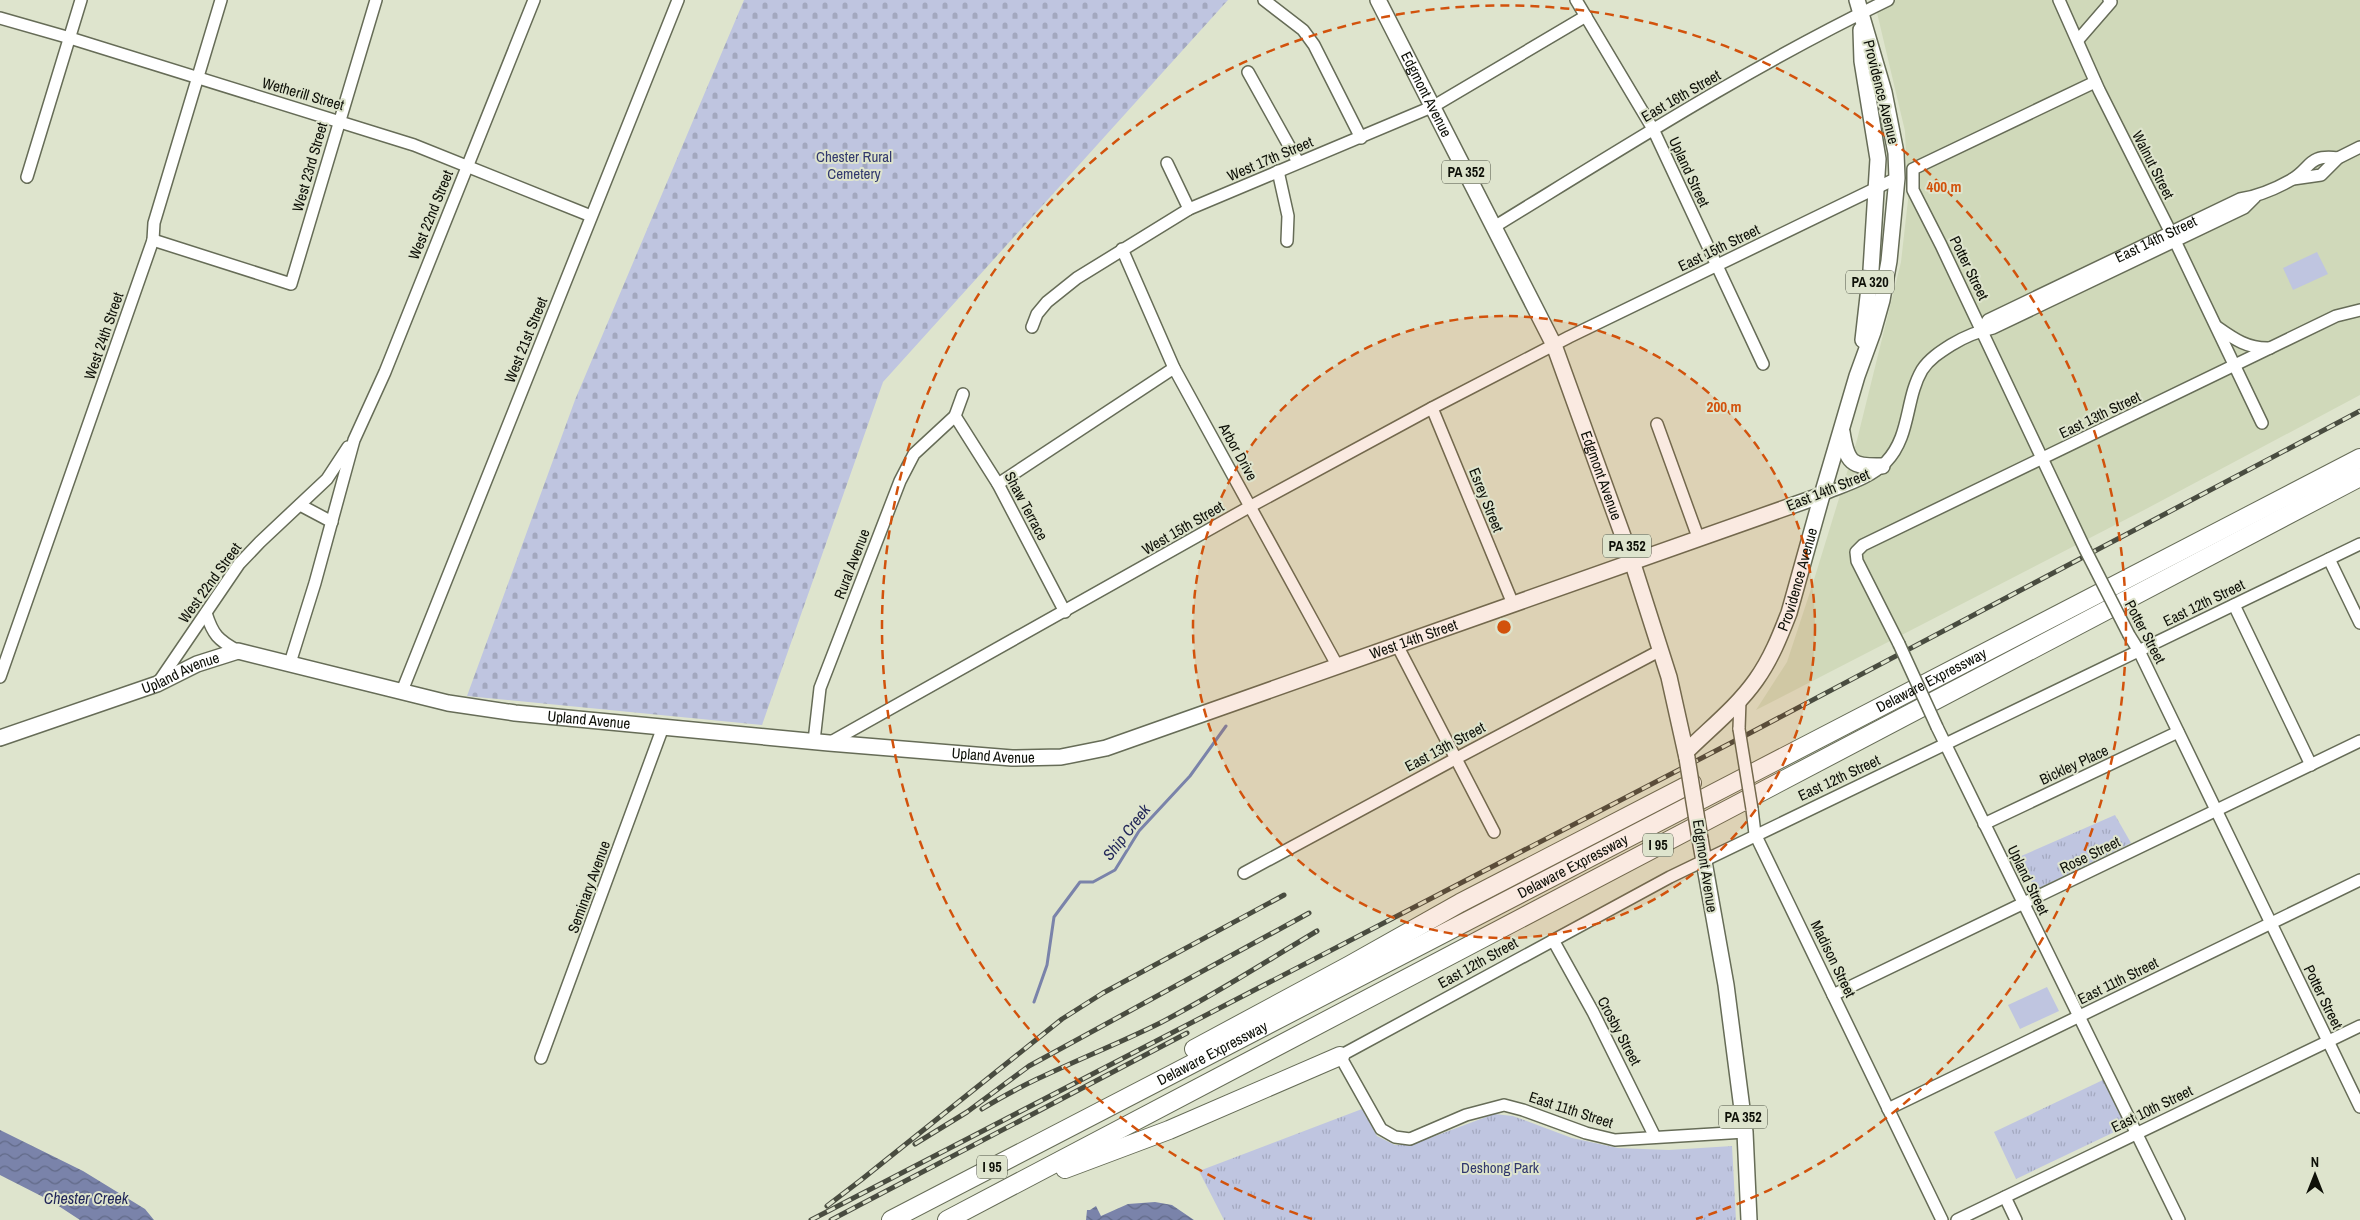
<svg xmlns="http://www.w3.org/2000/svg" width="2360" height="1220" viewBox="0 0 2360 1220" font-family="'Archivo Narrow',sans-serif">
  <defs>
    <pattern id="grass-tufts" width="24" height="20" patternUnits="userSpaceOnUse" patternTransform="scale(1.25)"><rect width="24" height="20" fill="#bfc5e0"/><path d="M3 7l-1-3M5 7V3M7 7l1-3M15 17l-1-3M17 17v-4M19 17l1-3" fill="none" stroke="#a3a8bf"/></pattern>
    <pattern id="cemetery-stones" width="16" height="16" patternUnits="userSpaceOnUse" patternTransform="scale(1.25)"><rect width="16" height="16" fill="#bfc5e0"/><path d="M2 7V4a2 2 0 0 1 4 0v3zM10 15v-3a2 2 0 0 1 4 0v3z" fill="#a3a8bf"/></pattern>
    <pattern id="water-waves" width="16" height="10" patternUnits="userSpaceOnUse" patternTransform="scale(1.25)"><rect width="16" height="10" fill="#7a83aa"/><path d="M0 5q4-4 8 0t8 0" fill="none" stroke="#626a88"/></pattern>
  </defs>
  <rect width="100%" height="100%" fill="#dee4cd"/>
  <!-- built -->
  <path fill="#d0d9ba" d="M1874 0H2360V395L2146 509 1756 710 1787 662 1813 583 1857 440 1901 262 1908 200 1905 131Z"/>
  <!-- grass -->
  <g fill="url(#grass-tufts)">
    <path d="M2115 815 2131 843 2035 890 2019 857Z"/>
    <path d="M2105 1079 2127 1126 2016 1179 1994 1132Z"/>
    <path d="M1362 1109 1377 1136 1395 1145H1411L1494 1114 1513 1116 1572 1138 1618 1148 1669 1150 1732 1146 1736 1220H1224L1199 1171Z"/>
  </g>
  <!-- cemetery -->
  <path fill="url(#cemetery-stones)" d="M744 0H1228L883 382 762 725 467 696 575 400Z"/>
  <!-- pitch -->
  <g fill="#bfc5e0">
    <path d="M2317 252 2328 274 2293 290 2283 268Z"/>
    <path d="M2047 987 2059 1011 2020 1029 2008 1005Z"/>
  </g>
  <!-- water -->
  <g fill="url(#water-waves)">
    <path d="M0 1130 83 1171 145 1209 154 1220H80L51 1201 0 1175Z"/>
    <path d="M1155 1202 1172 1205 1194 1220H1086L1087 1210H1090L1096 1206 1101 1216 1128 1204Z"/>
  </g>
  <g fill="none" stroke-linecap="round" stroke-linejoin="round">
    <!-- stream -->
    <path stroke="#7a83aa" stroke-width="3" d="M1034 1002 1047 965 1054 917 1080 882H1093L1115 870 1139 831 1190 776 1226 726"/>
    <defs>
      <g id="minor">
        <path d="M1264 0 1303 30 1314 45 1361 138"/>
        <path d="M1576 0 1653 129 1763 364"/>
        <path d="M2059 0 2099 90 2175 241 2262 423"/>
        <path d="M0 18 70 38 414 145 591 216"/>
        <path d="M2078 40 2111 2 2109 0"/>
        <path d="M1248 72 1298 162"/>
        <path d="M1167 163 1189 209"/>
        <path d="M1278 171 1288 216 1287 241"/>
        <path d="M27 177 81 0"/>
        <path d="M2293 179 2321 175 2338 158 2360 147"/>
        <path d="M1494 227C1623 148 1751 66 1888 0"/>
        <path d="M153 240 291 284 376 0"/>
        <path d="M1122 249 1174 368 1337 665"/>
        <path d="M1032 327 1037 314 1047 302 1077 278 1189 209 1434 106 1586 16"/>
        <path d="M2217 327C2234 339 2248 349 2270 348"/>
        <path id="s1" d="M1982 330 1988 320 2240 199C2258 196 2275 189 2291 180 2312 168 2307 154 2338 158"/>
        <path d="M1432 408 1513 604"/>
        <path d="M955 416 998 484 1065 612"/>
        <path d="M1657 424 1698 537"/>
        <path d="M998 484 1174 368"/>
        <path d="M1822 495C1843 486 1870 479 1886 462 1911 436 1905 399 1922 370 1929 359 1940 352 1951 345 1964 337 1979 331 1993 328L2244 208 2255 197"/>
        <path d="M300 505 332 522"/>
        <path d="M2085 549 1941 245 1913 190V169L2095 82"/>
        <path d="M2329 559 2360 623"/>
        <path d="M2234 605 2311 765"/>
        <path d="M206 613C213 635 218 640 238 651"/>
        <path d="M2129 635 2139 651 2360 1107"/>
        <path d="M1899 644 1857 561 1856 552 1863 545 2336 316 2360 310"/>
        <path d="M1397 645 1494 832"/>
        <path d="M290 663 315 583 354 440 385 372 534 0"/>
        <path d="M0 677 153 240 154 223 221 0"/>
        <path d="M158 683 239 564 260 542 327 479 348 447"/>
        <path d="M402 691 678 0"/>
        <path d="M1937 727 2179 1220"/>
        <path d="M1739 729 1740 700"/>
        <path d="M814 741 820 688 900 481 914 454 955 416 963 394"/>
        <path d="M829 743 1251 506 1432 408 1569 337 1897 178"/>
        <path d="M1752 809 1755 834 1942 1220"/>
        <path d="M1984 824 2178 732"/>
        <path d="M1244 873 1455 759 1661 650"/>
        <path d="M1553 940 1593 1012 1655 1137"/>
        <path d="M1833 995 2360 741"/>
        <path d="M541 1058 663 727"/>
        <path d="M1888 1109 2360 880"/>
        <path d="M1745 1132 1615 1140 1586 1133 1523 1110 1504 1105 1466 1115 1410 1139 1395 1137 1381 1129 1340 1056 1670 877 2360 544"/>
        <path d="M2005 1197 2016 1220"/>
        <path d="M1957 1220 2360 1026"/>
      </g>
      <g id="major">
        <path id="s2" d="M1378 0 1554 345 1632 561 1669 677 1687 758"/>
        <path d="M1861 30 1862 61 1878 159 1871 270 1863 340"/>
        <path d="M1842 432C1847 463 1851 467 1882 466"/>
        <path id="s3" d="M0 738 157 684 197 664 238 651 448 703 515 713 829 743 1012 758 1061 757 1106 748 1822 495"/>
        <path id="s4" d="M1686 752C1709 729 1737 707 1756 680 1771 659 1780 636 1789 613L1822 495 1857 376 1873 332 1882 300 1889 261 1897 178 1896 153 1884 92 1857 0"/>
        <path d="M1700 839 1726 985 1745 1132 1749 1220"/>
      </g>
      <g id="highway">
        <path d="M1194 1049 1350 965 1460 903 1692 783"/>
        <path d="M1065 1169 1169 1130 1340 1056"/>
        <path id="s5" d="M891 1220 2360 458"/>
        <path d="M947 1220 2360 477"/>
      </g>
    </defs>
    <!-- minor casing -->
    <use href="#minor" stroke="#666c57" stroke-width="14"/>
    <!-- major casing -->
    <use href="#major" stroke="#666c57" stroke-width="18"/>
    <!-- highway casing -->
    <use href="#highway" stroke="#666c57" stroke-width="20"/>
    <!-- minor -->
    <use href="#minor" stroke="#fff" stroke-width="11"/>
    <!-- major -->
    <use href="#major" stroke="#fff" stroke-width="15"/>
    <!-- highway -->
    <use href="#highway" stroke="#fff" stroke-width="18"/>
    <defs>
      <g id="rail">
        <path d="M982 1109C1038 1074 1102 1052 1160 1023 1214 995 1265 962 1317 931"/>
        <path d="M915 1144 967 1112 1029 1066 1309 913"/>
        <path d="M827 1206 861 1180 1062 1019 1103 993 1284 895"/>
        <path d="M811 1220 1750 733 2360 411"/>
        <path d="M831 1220 1187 1033"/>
      </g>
    </defs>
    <!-- rail casing -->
    <use href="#rail" stroke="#494c40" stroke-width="5"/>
    <!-- rail -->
    <use href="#rail" stroke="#dee4cd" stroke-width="3" stroke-dasharray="9" stroke-linecap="butt"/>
    <defs>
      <g id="minor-bridge">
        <path d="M2085 549 2129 635"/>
        <path d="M1899 644 1937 727"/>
        <path d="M1739 729 1752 809"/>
      </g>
      <path id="major-bridge" d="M1687 758 1700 839"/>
    </defs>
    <!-- minor-bridge casing -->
    <use href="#minor-bridge" stroke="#666c57" stroke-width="14" stroke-linecap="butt"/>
    <!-- major-bridge casing -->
    <use href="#major-bridge" stroke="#666c57" stroke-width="18" stroke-linecap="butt"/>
    <!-- minor-bridge -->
    <use href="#minor-bridge" stroke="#fff" stroke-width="11"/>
    <!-- major-bridge -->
    <use href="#major-bridge" stroke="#fff" stroke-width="15"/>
  </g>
  <!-- distance rings -->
  <circle cx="1504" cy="627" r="311" fill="#d2520c" fill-opacity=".12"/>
  <g fill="none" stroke="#d2520c" stroke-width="2.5" stroke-dasharray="9 6">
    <circle cx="1504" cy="627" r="311"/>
    <path d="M1312 1219A622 622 0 1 1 1696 1219"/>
  </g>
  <g text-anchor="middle" stroke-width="4" stroke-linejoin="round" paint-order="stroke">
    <!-- shield labels -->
    <g fill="#dee4cd" stroke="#4c5043" stroke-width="1">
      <rect x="1442" y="160.5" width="48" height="23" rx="4"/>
      <rect x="1846" y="270.5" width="48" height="23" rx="4"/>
      <rect x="1603" y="534.5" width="48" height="23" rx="4"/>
      <rect x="1643" y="833.5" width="30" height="23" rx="4"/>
      <rect x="1719" y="1105.5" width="48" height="23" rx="4"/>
      <rect x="977" y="1155.5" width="30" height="23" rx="4"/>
    </g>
    <g font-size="14" font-weight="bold" fill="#0e1008">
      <text x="1466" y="177">PA 352</text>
      <text x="1870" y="287">PA 320</text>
      <text x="1627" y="551">PA 352</text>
      <text x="1658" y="850">I 95</text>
      <text x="1743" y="1122">PA 352</text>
      <text x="992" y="1172">I 95</text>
    </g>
    <!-- street labels -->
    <g font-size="15" fill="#0e1008" stroke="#dee4cd">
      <text transform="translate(1881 92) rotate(76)" y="5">Providence Avenue</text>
      <text transform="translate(303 94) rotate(16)" y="5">Wetherill Street</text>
      <text dy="5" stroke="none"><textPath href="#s2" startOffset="106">Edgmont Avenue</textPath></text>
      <text transform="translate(1681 96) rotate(-30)" y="5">East 16th Street</text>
      <text transform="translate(1270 159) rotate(-23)" y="5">West 17th Street</text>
      <text transform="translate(2153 165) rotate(63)" y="5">Walnut Street</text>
      <text transform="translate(310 167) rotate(-74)" y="5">West 23rd Street</text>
      <text transform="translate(1689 172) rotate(65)" y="5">Upland Street</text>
      <text transform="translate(431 215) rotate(-68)" y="5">West 22nd Street</text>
      <text dy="5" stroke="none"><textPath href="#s1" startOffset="198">East 14th Street</textPath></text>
      <text transform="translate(1719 248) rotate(-26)" y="5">East 15th Street</text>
      <text transform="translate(1969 268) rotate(64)" y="5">Potter Street</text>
      <text transform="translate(104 336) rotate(-71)" y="5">West 24th Street</text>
      <text transform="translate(526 340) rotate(-68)" y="5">West 21st Street</text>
      <text transform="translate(2100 415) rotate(-26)" y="5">East 13th Street</text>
      <text transform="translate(1238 452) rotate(61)" y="5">Arbor Drive</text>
      <text dy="5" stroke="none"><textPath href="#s2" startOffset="526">Edgmont Avenue</textPath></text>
      <text transform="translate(1828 490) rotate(-22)" y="5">East 14th Street</text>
      <text transform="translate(1486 500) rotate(68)" y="5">Esrey Street</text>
      <text transform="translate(1026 506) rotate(62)" y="5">Shaw Terrace</text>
      <text transform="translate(1183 528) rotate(-30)" y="5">West 15th Street</text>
      <text transform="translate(852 564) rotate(-69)" y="5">Rural Avenue</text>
      <text dy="5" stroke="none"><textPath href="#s4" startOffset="210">Providence Avenue</textPath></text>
      <text transform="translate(210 583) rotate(-54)" y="5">West 22nd Street</text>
      <text transform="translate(2204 603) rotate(-26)" y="5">East 12th Street</text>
      <text transform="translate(2145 632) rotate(62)" y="5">Potter Street</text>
      <text dy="5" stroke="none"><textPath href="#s3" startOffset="1458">West 14th Street</textPath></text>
      <text dy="5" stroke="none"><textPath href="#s3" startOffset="192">Upland Avenue</textPath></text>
      <text dy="5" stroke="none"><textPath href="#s5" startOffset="1172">Delaware Expressway</textPath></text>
      <text dy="5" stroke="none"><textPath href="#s3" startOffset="612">Upland Avenue</textPath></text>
      <text transform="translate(1445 747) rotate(-28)" y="5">East 13th Street</text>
      <text dy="5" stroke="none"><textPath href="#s3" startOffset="1018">Upland Avenue</textPath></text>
      <text transform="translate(2074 765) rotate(-25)" y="5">Bickley Place</text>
      <text transform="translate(1839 778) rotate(-25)" y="5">East 12th Street</text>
      <text transform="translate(2090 855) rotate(-26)" y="5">Rose Street</text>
      <text dy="5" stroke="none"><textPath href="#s5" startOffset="768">Delaware Expressway</textPath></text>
      <text transform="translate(1705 866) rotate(81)" y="5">Edgmont Avenue</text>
      <text transform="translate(2028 880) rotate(64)" y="5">Upland Street</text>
      <text transform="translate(589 887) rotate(-70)" y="5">Seminary Avenue</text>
      <text transform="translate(1833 959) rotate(64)" y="5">Madison Street</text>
      <text transform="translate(1478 963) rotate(-29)" y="5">East 12th Street</text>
      <text transform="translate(2118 981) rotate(-26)" y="5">East 11th Street</text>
      <text transform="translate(2323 997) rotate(64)" y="5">Potter Street</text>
      <text transform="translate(1619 1031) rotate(62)" y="5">Crosby Street</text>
      <text dy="5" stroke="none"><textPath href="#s5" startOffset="362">Delaware Expressway</textPath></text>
      <text transform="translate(2152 1109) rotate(-26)" y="5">East 10th Street</text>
      <text transform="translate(1571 1110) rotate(18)" y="5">East 11th Street</text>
    </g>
    <!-- park labels -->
    <g font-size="15" fill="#31386d" stroke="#dee4cd">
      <text x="854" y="162">Chester Rural<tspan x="854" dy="17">Cemetery</tspan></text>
      <text x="1500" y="1173">Deshong Park</text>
    </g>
    <!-- water labels -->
    <g font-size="16" font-style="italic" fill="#1f2457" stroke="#dee4cd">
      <text transform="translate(1126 832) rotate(-52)" y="6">Ship Creek</text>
      <text x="86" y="1204">Chester Creek</text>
    </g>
  </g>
  <circle cx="1504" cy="627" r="8" fill="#d2520c" stroke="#dee4cd" stroke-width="2.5"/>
  <g font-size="15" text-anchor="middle" font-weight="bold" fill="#d2520c" stroke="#dee4cd" stroke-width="4" stroke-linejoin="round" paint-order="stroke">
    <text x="1944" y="192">400 m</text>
    <text x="1724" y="412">200 m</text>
  </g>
  <!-- north arrow -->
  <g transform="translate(2315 1175)" stroke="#dee4cd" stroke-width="4" paint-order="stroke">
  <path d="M0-4L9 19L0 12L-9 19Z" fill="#0e1008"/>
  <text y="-8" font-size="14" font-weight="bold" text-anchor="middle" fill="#0e1008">N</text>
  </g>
</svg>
